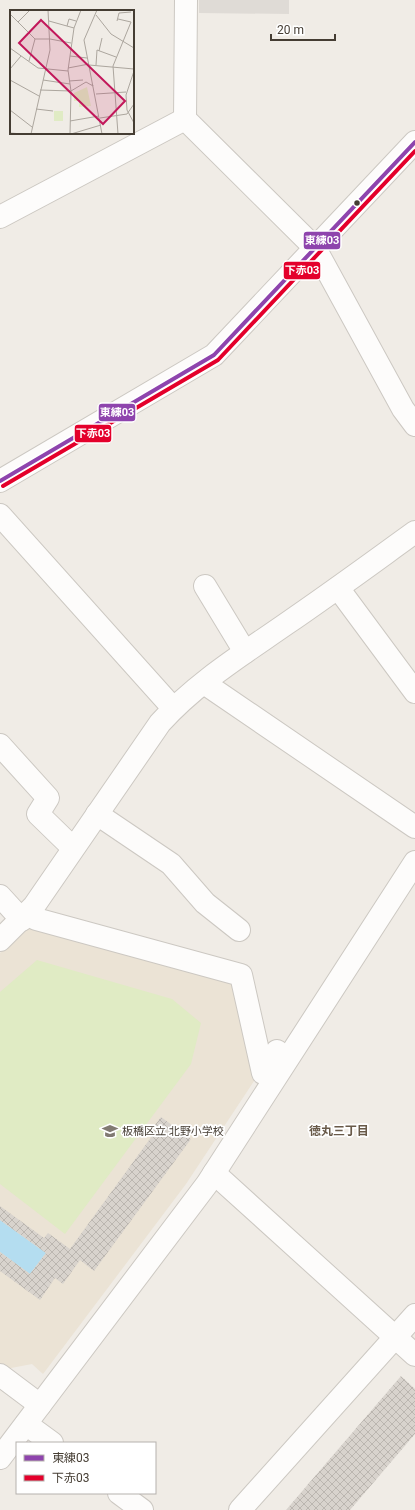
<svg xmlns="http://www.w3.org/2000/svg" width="415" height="1510" viewBox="0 0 415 1510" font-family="Roboto,'Noto Sans JP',sans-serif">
  <defs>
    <pattern id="building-cross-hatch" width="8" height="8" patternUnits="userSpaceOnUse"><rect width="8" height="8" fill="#d8d3cd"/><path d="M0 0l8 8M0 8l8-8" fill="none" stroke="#bbb6b0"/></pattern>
  </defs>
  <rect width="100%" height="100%" fill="#f0ece6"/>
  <!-- education -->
  <path fill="#ebe3d5" d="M42 922 239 986 256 1078 186 1184 43 1374 32 1364 6 1369 0 1365V953L28 927Z"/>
  <!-- park -->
  <path fill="#e0ebc4" d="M37 960 172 999 201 1023 191 1064 65 1234 0 1184V992Z"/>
  <!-- parking -->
  <path fill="#dfdbd6" d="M199 0H289V14L199 13Z"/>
  <!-- water -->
  <path fill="#b4ddf0" d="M0 1220 46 1253 30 1274 0 1252Z"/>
  <!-- building -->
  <g fill="url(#building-cross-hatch)">
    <path d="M161 1117 191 1139 94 1271 80 1260 63 1284 55 1278 40 1300 0 1271V1252L30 1274 46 1253 0 1220V1206L44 1238 48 1233 70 1249 152 1136 148 1134Z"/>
    <path d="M401 1376 415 1389V1434L350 1510H286Z"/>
  </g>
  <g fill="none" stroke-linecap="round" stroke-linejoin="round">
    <defs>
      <g id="minor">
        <path d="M186 0 185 119 315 248 403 409 415 425"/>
        <path d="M0 217 185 119"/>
        <path d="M0 481 214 355 415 142"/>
        <path d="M0 515 173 708"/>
        <path d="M205 586 245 652"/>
        <path d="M338 588 415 692"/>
        <path d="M204 683 415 827"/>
        <path d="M0 745 48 798 38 814 73 848"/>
        <path d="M97 814 171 864 205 903 239 930"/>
        <path d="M0 896 22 920"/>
        <path d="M28 913 36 919 241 975 263 1073 277 1051"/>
        <path d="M0 940 34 906 160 723C196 683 243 654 286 624 330 594 372 563 415 532"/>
        <path d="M214 1173 415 1355"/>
        <path d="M0 1375 40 1405"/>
        <path d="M26 1424 52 1443"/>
        <path d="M0 1458 207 1184 415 862"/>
        <path d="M119 1493 142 1510"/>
        <path d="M240 1510 415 1315"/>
      </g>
    </defs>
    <!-- minor casing -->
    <use href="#minor" stroke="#ccc8c2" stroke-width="24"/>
    <!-- minor -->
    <use href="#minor" stroke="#fdfcfb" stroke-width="22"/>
    <defs>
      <path id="bus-1" d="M0 481 214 355 415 142"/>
      <path id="bus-2" d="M3 486 218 360 415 151"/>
    </defs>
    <!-- bus-1 casing -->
    <use href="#bus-1" stroke="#fff" stroke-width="7"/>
    <!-- bus-2 casing -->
    <use href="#bus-2" stroke="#fff" stroke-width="7"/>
    <!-- bus-1 -->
    <use href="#bus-1" stroke="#8e44ad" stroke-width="4"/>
    <!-- bus-2 -->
    <use href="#bus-2" stroke="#e4002b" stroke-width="4"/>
  </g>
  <!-- icons -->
  <defs>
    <symbol id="school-bare" viewBox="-9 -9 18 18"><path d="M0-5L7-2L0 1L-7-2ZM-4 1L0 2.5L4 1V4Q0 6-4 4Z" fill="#817a72" stroke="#fff" stroke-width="2.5" paint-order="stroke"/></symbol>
  </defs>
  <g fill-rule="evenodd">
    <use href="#school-bare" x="99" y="1120" width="22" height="22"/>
  </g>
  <!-- markers -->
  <circle fill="#453d33" stroke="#fff" stroke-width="1.5" cx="357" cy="203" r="3.5"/>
  <g text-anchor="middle" stroke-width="3.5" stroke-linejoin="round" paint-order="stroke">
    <!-- poi labels -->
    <g font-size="11" fill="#453d33" stroke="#fff" text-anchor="start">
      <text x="122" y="1135">板橋区立 北野小学校</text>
    </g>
    <!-- neighbourhood labels -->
    <g font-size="12" font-weight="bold" fill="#695a49" stroke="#fff">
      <text x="339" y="1135">徳丸三丁目</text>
    </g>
  </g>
  <!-- overview -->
  <g transform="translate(10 10)">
    <rect width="124" height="124" fill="#f0ece6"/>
    <path d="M77 77 81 96 69 97V91H64V83ZM44 101H53V111H44Z" fill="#e0ebc4"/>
    <path fill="none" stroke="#aca69e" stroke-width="1" d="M87 0 74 30 92 124M0 4 25 29H40L61 33M86 5 101 24 124 38M108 9 121 12 103 56 108 124M39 11 64 18M107 11 109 3 121 2M8 12 20 0M57 16 59 9 66 11M0 38 28 58 58 61M89 41 92 28M60 46 77 48M19 51 25 29M79 55 124 59M86 55 87 40 106 47M58 58 79 54M0 59 11 46M124 61 116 85 117 100 124 113M0 70 29 86M33 70 60 74M59 71 73 70M30 80 61 81M61 81 76 72 83 76 82 74M86 84 116 82M26 99 43 101M0 100 22 117M90 108 117 104 124 94M60 111 89 106M0 123 13 124M21 124 40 40 38 0M60 124 61 81 58 60 64 18 71 0M61 124 91 115"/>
    <path fill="#c2185b" fill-opacity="0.15" stroke="#c2185b" stroke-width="2" d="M31 10 115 91 93 114 9 33Z"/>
    <rect width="124" height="124" fill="none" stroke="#453d33" stroke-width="2"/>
  </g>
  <g stroke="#fff" stroke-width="1.5">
    <rect x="303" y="231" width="38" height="19" rx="4" fill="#8e44ad"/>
    <rect x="283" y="261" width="38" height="19" rx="4" fill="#e4002b"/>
    <rect x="98" y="403" width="38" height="19" rx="4" fill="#8e44ad"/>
    <rect x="74" y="424" width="38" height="19" rx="4" fill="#e4002b"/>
  </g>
  <g font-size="11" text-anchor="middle" font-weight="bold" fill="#fff">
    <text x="322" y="244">東練03</text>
    <text x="302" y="274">下赤03</text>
    <text x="117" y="416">東練03</text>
    <text x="93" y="437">下赤03</text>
  </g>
  <!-- legend -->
  <rect x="16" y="1442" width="140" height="52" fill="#ffffff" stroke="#b5b1ad"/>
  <rect x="24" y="1455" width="20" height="6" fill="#8e44ad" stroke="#b5b1ad"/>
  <text x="52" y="1462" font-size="12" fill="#453d33">東練03</text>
  <rect x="24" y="1475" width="20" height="6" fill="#e4002b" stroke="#b5b1ad"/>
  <text x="52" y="1482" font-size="12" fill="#453d33">下赤03</text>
  <!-- scale -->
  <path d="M271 34v6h64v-6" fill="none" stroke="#453d33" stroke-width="2"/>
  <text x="277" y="34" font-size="12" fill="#453d33" stroke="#ffffff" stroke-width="3" paint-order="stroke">20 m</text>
</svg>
